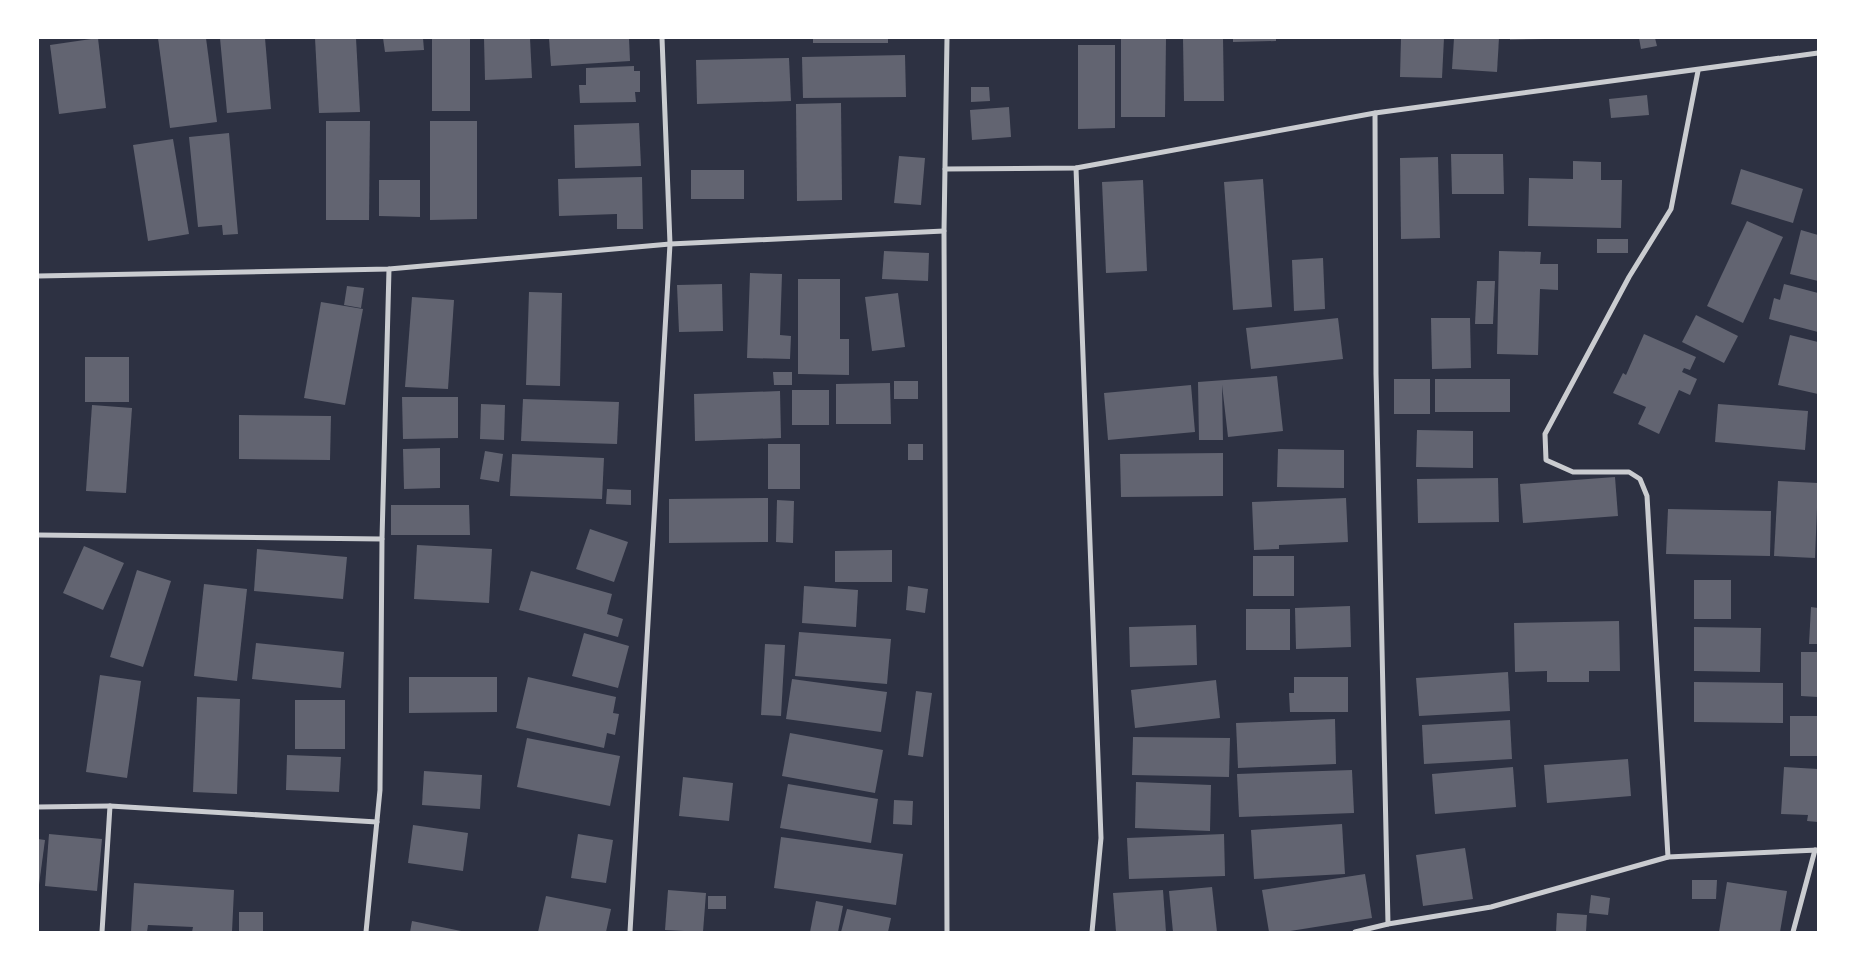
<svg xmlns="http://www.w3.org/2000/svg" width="1856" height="970" viewBox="0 0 1856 970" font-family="Roboto,sans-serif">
  <rect width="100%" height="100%" fill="#2d3142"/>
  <!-- building -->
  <g fill="#626471">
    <path d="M98 38 106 108 59 114 50 45Z"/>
    <path d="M158 38H206L217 122 170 128Z"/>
    <path d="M220 38H265L271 109 227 113Z"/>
    <path d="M315 38H356L360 112 319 113Z"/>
    <path d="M383 38H423L424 50 385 52Z"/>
    <rect x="432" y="38" width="38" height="73"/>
    <path d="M484 38H530L532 78 485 80Z"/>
    <path d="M549 38H629L630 61 551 66Z"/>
    <rect x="813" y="38" width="75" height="5"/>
    <path d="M1121 38H1166L1165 117H1121Z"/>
    <path d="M1183 38H1223L1224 101H1184Z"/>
    <path d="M1233 38H1276V41L1233 42Z"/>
    <path d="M1401 38H1444L1442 78 1400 77Z"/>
    <path d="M1454 38H1499L1497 72 1452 69Z"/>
    <path d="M1510 38H1545V39L1510 40Z"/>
    <path d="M1639 38H1655L1657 46 1641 49Z"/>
    <path d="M1078 45H1115V128L1078 129Z"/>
    <path d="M905 55 906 97 803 98 802 57Z"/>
    <path d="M789 58 791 101 697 104 696 60Z"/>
    <path d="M634 66V71H640V92H635L636 102 580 103 579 85H586V68Z"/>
    <path d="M971 87H989L990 101 971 102Z"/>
    <path d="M1647 95 1649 115 1611 118 1609 99Z"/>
    <path d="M841 103 842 200 797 201 796 104Z"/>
    <path d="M1009 107 1011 137 972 140 970 110Z"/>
    <path d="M326 121H370L369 220H326Z"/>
    <path d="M430 121H477V219L430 220Z"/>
    <path d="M639 123 641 166 575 168 574 125Z"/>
    <path d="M229 133 238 234 223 235 222 225 198 227 189 137Z"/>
    <path d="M173 139 189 234 148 241 133 145Z"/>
    <path d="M1451 154H1503L1504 194H1452Z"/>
    <path d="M899 156 925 158 921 205 894 203Z"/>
    <path d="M1438 157 1440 238 1401 239 1400 158Z"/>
    <path d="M1573 161 1601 162V180H1622L1621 228 1528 226 1529 178 1573 179Z"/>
    <path d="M1741 169 1803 189 1793 223 1731 204Z"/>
    <rect x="691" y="170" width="53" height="29"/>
    <path d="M642 177 643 229H617V214L559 216 558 179Z"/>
    <path d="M1263 179 1272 307 1233 310 1224 182Z"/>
    <path d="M379 180H420V217L379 216Z"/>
    <path d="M1143 180 1147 271 1106 273 1102 182Z"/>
    <path d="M1747 221 1783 237 1743 323 1707 306Z"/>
    <path d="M1801 230 1818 235V281L1790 274Z"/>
    <rect x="1597" y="239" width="31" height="14"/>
    <path d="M884 251 929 253 928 281 882 279Z"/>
    <path d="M1499 251 1541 252 1540 264H1558V290L1540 289 1538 355 1497 354Z"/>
    <path d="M1323 258 1325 309 1294 311 1292 260Z"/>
    <path d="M750 273 782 274 780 335 791 336 790 359 747 358Z"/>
    <path d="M798 279H840V339H849V375L798 374Z"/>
    <path d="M1477 281H1495L1493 324H1475Z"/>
    <path d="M722 284 723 331 679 332 677 285Z"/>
    <path d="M1784 284 1818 293V332L1769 319 1774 298 1780 300Z"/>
    <path d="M347 286 364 288 361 308 344 305Z"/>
    <path d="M529 292 562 293 560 386 526 385Z"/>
    <path d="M898 293 905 347 872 351 865 297Z"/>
    <path d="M412 297 454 300 448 389 405 387Z"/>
    <path d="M321 302 363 309 345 405 304 398Z"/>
    <path d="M1696 315 1738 336 1724 363 1682 342Z"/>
    <path d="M1338 318 1343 359 1251 369 1246 328Z"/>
    <path d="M1431 318H1470L1471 368 1432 369Z"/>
    <path d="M1644 334 1696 357 1690 370 1684 368 1682 372 1697 379 1690 395 1679 390 1659 434 1638 424 1646 407 1613 393 1623 373 1626 375Z"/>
    <path d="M1790 335 1818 342V394L1778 385Z"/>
    <rect x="85" y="357" width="44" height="45"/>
    <path d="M773 372H792V385H774Z"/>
    <path d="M1277 376 1283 431 1228 437 1222 385 1223 440H1199L1198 382Z"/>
    <rect x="1394" y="379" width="36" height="35"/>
    <rect x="1435" y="379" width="75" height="33"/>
    <rect x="894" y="381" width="24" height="18"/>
    <path d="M890 383 891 424H836V384Z"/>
    <path d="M1191 385 1195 432 1108 440 1104 393Z"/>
    <rect x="792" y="390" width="37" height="35"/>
    <path d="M780 391 781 438 695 441 694 394Z"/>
    <path d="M402 397H458V438L403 439Z"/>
    <path d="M523 399 619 402 617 444 521 441Z"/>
    <path d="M481 404 505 405 504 440 480 439Z"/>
    <path d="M1718 404 1808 411 1805 450 1715 442Z"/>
    <path d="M92 405 132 408 126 493 86 491Z"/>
    <path d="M239 415 331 416 330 460 239 459Z"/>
    <path d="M1417 430 1473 431V468L1416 467Z"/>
    <rect x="768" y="444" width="32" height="45"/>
    <rect x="908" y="444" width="15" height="16"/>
    <path d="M440 448V488L404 489 403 449Z"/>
    <path d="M1278 449 1344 450V488L1277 487Z"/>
    <path d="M485 451 503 454 499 482 480 479Z"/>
    <path d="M1223 453V496L1121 497 1120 454Z"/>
    <path d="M512 454 604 458 602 499 510 496Z"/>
    <path d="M1615 477 1618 516 1523 523 1520 484Z"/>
    <path d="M1498 478 1499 522 1418 523 1417 479Z"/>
    <path d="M1778 481 1818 483 1815 558 1774 556Z"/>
    <path d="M607 489 631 490V505L606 504Z"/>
    <path d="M768 498V542L669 543V499Z"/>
    <path d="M1346 498 1348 542 1279 545V549L1254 550 1252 502Z"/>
    <path d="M777 500 794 501 793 543 776 542Z"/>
    <path d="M391 505H469L470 535H391Z"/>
    <path d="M1668 509 1771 511 1770 556 1666 554Z"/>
    <path d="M590 529 628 542 614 582 576 569Z"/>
    <path d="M417 545 492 549 489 603 414 599Z"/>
    <path d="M84 546 124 563 103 610 63 593Z"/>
    <path d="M257 549 347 557 343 599 254 591Z"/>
    <path d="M892 550V582H835V551Z"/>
    <rect x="1253" y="556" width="41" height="40"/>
    <path d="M137 570 171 581 143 667 110 657Z"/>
    <path d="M531 571 612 594 607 614 623 619 618 637 519 610Z"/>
    <rect x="1694" y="580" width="37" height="39"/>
    <path d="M204 584 247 589 237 681 194 676Z"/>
    <path d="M804 586 858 590 856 627 802 623Z"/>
    <path d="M908 586 928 589 925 613 906 610Z"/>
    <path d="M1350 606 1351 647 1296 649 1295 608Z"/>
    <path d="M1811 607 1818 608V644H1809Z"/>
    <rect x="1246" y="609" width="44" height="41"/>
    <path d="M1619 621 1620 671H1589V682H1547V671L1515 672 1514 623Z"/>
    <path d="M1196 625 1197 665 1130 667 1129 627Z"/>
    <path d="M1694 627 1761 628 1760 672 1694 671Z"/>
    <path d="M799 632 891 639 887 684 795 676Z"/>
    <path d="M584 633 629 646 618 688 572 676Z"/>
    <path d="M256 643 344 652 341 688 252 679Z"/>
    <path d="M765 644 785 645 781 716 761 715Z"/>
    <path d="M1801 652H1818V697L1801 696Z"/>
    <path d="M1508 672 1510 711 1419 716 1416 678Z"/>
    <path d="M100 675 141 681 127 778 86 772Z"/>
    <path d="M409 677H497V712L409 713Z"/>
    <path d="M528 677 616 697 613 713 619 714 615 735 607 733 604 748 516 728Z"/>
    <path d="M1294 677H1348V712H1290L1289 693H1294Z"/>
    <path d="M792 679 887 692 881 732 786 719Z"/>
    <path d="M1216 680 1220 718 1135 728 1131 690Z"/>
    <path d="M1694 682 1783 683V723L1694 722Z"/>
    <path d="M916 691 932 693 923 757 908 755Z"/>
    <path d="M197 697 240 699 237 794 193 792Z"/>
    <rect x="295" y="700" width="50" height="49"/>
    <rect x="1790" y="716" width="28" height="40"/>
    <path d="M1335 719 1336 764 1238 768 1236 723Z"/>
    <path d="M1510 720 1512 759 1424 764 1422 725Z"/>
    <path d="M790 733 883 750 875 793 782 776Z"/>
    <path d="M1133 737 1230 738 1229 777 1132 775Z"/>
    <path d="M527 738 620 756 610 806 517 787Z"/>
    <path d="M287 755 341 757 339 792 286 790Z"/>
    <path d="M1628 759 1631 796 1547 803 1544 765Z"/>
    <path d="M1513 767 1516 807 1435 814 1432 774Z"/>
    <path d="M1784 767 1818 769V822L1807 821 1808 815 1781 814Z"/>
    <path d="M1352 770 1354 813 1239 817 1237 774Z"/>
    <path d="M424 771 482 775 480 809 422 805Z"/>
    <path d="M683 777 733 783 729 821 679 816Z"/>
    <path d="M1136 782 1211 785 1210 831 1135 828Z"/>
    <path d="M788 784 878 799 871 843 780 828Z"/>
    <path d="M894 800 913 801 912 825 893 824Z"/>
    <path d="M1342 824 1345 874 1254 879 1251 830Z"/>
    <path d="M413 825 468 833 463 871 408 863Z"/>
    <path d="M49 834 102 839 97 891 45 886Z"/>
    <path d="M578 834 613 840 606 883 571 878Z"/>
    <path d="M1224 834 1225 876 1129 879 1127 838Z"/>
    <path d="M781 837 903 854 896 905 774 888Z"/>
    <path d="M38 839 45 840 39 885H38Z"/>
    <path d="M1465 848 1473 899 1423 906 1416 855Z"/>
    <path d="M1365 874 1372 918 1284 932H1269L1262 890Z"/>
    <path d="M1692 880H1717L1716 899H1692Z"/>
    <path d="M1727 882 1787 891 1780 932H1719Z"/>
    <path d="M134 883 234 890 232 932H192L193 927 148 925 147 932H131Z"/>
    <path d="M1212 887 1217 932H1173L1169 891Z"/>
    <path d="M668 890 706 893 703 932 665 930Z"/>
    <path d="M1163 890 1166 932H1116L1113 893Z"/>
    <path d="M1591 895 1610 898 1608 915 1589 913Z"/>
    <path d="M546 896 611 909 606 932H538Z"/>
    <rect x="708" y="896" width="18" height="13"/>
    <path d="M816 901 843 906 838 932H810Z"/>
    <path d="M847 909 891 918 888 932H841Z"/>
    <rect x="239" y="912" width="24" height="20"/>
    <path d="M1557 913 1587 915 1586 932H1556Z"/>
    <path d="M412 921 466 932H410Z"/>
  </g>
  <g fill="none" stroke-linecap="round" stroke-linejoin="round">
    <!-- minor -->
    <g stroke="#caccd0" stroke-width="5">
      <path d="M1375 113 1376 374 1388 924"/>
      <path d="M1076 168 1101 838 1092 932"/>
      <path d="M945 169 1076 168 1375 113 1818 53"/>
      <path d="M38 276 389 269 670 244 944 231"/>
      <path d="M38 535 382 539"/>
      <path d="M38 807 110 806"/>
      <path d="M1668 857 1647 496 1640 479 1629 472H1573L1546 460 1545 434 1629 277 1671 209 1698 71"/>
      <path d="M102 932 110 806 377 822"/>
      <path d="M366 932 380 790 382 539 389 269"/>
      <path d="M630 932 670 244 662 38"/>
      <path d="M947 932 944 231 947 38"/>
      <path d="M1355 932 1388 924 1491 907 1668 857 1818 850"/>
      <path d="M1793 932 1815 850"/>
    </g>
  </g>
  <!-- border -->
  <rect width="1856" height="970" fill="none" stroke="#ffffff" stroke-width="78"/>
</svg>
